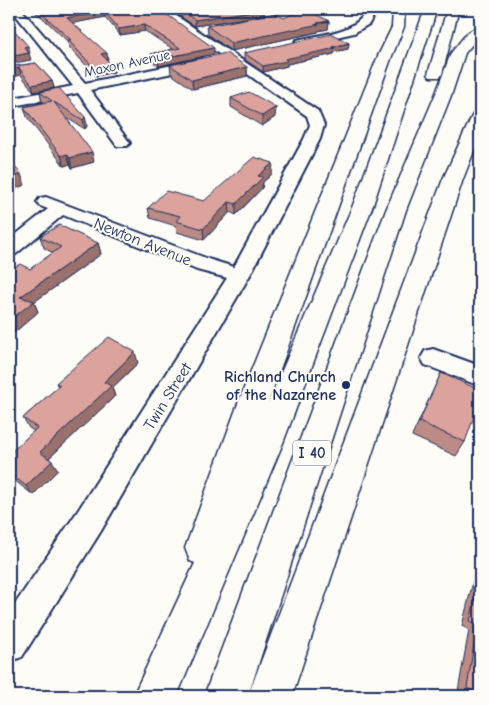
<svg xmlns="http://www.w3.org/2000/svg" width="489" height="705" viewBox="0 0 489 705" font-family="'Comic Neue',sans-serif">
  <rect width="100%" height="100%" fill="#fdfcf7"/>
  <filter id="ink" filterUnits="userSpaceOnUse"><feTurbulence type="fractalNoise" baseFrequency=".02" numOctaves="2"/><feDisplacementMap in="SourceGraphic" scale="10" xChannelSelector="R" yChannelSelector="G"/><feConvolveMatrix kernelMatrix="1 2 1 2 8 2 1 2 1" color-interpolation-filters="sRGB"/></filter>
  <g filter="url(#ink)">
    <g fill="none" stroke-linecap="round" stroke-linejoin="round">
      <defs>
        <g id="minor">
          <path d="M11 9H21L85 83 202 59 208 63 202 67 90 90 130 143 127 146H117L78 93 9 107V99L73 86Z"/>
          <path d="M155 9H166L318 111 324 125 320 139 250 275 101 531 22 657 9 662V613L79 509 227 278 197 270 63 215 16 254 9 256V240L48 209 40 206 37 202 40 198 46 197 211 260 234 267 304 139 310 125 307 116Z"/>
          <path d="M363 9H374L376 11 369 24 354 33 301 45 295 42 297 40C320 34 353 34 366 12Z"/>
          <path d="M433 349 480 366V386L425 365 421 358 425 351Z"/>
        </g>
        <g id="highway">
          <path d="M393 9H405L404 27 392 56 268 403 353 205 425 9H437L373 205 283 443 177 696H133L195 563 190 561 185 548 240 398 378 56 392 27Z"/>
          <path d="M447 9H459L442 74 440 77H430L428 74Z"/>
          <path d="M480 25V35L465 53 452 93 406 210 248 696H204L386 210 436 93 451 53 467 33Z"/>
          <path d="M480 111V136L463 179 292 696H248L443 179 472 116 474 113Z"/>
        </g>
      </defs>
      <!-- minor casing -->
      <use href="#minor" stroke="#1b2f5e" stroke-width="4"/>
      <!-- highway casing -->
      <use href="#highway" stroke="#1b2f5e" stroke-width="3"/>
      <!-- minor -->
      <use href="#minor" fill="#fdfcf7" fill-rule="evenodd"/>
      <!-- highway -->
      <use href="#highway" fill="#fdfcf7" fill-rule="evenodd"/>
    </g>
    <!-- wall -->
    <g fill="#bd8b86" stroke="#1b2f5e">
      <path d="M31 9H159L214 54 159 66 151 61V54L173 49 145 31 120 35 105 17 73 23 108 59 107 60 113 66 114 72 96 76 69 47 68 42 43 18Z"/>
      <path d="M169 9H265L264 15 195 26Z"/>
      <path d="M284 18 329 21 328 29 318 31V32L231 51 208 34 207 26Z"/>
      <path d="M349 43 348 49 334 52V54L287 64V66L263 72 244 59V53Z"/>
      <path d="M36 63 52 81 54 88 34 92 21 75 9 78V67Z"/>
      <path d="M170 65 247 67V76L193 89 171 74Z"/>
      <path d="M40 92 85 117 87 126 85 129 65 117 94 162 72 168 70 164 64 166 27 117 24 107 44 102H42Z"/>
      <path d="M231 98 275 117 262 126 231 107Z"/>
      <path d="M272 174 263 182 262 188 236 215 230 212 204 240 177 232 176 226 150 218 148 208 204 201Z"/>
      <path d="M40 237 98 243 101 254 34 302 38 312 9 337V271L30 269 53 253 44 248Z"/>
      <path d="M138 363 112 388 115 396 49 458 52 461 58 470 33 495 9 476V454L34 431 29 428 23 418 58 387 56 383Z"/>
      <path d="M441 373 465 442 456 456 412 436Z"/>
      <path d="M480 553V696H468L458 691 469 630 462 626Z"/>
    </g>
    <!-- shaded-wall -->
    <g fill="#9a716d" stroke="#1b2f5e">
      <path d="M265 9 264 15 195 26V20Z"/>
      <path d="M104 11 105 17 69 24 67 18Z"/>
      <path d="M329 21 328 29 318 31V32L231 51V43Z"/>
      <path d="M144 25 145 31 120 35 119 29Z"/>
      <path d="M349 43 348 49 334 52V54L287 64V66L263 72V66L285 59 332 47Z"/>
      <path d="M28 46 30 53 26 54 24 47Z"/>
      <path d="M214 48V54L159 66 158 59Z"/>
      <path d="M29 53 31 60 9 64V57Z"/>
      <path d="M107 53 108 59 103 61 101 54Z"/>
      <path d="M113 66 114 72 96 76 95 69Z"/>
      <path d="M247 67V76L193 89 192 80Z"/>
      <path d="M19 68 21 75 9 78V70Z"/>
      <path d="M52 81 54 88 34 92 32 85Z"/>
      <path d="M276 107 275 117 262 126V116Z"/>
      <path d="M85 117 87 126 85 129 83 120Z"/>
      <path d="M92 152 94 162 72 168 70 158Z"/>
      <path d="M67 154 70 164 64 166 61 156Z"/>
      <path d="M273 163 272 174 263 182 262 188 236 215V204L258 176Z"/>
      <path d="M21 174 25 185 9 191V179Z"/>
      <path d="M229 202 230 212 204 240 203 229Z"/>
      <path d="M98 243 101 254 34 302 38 312 9 337V321L20 297Z"/>
      <path d="M135 352 138 363 112 388 115 396 46 461 40 452 104 382Z"/>
      <path d="M52 461 58 470 33 495 26 486Z"/>
    </g>
    <!-- building -->
    <g fill="#dca29c" stroke="#1b2f5e">
      <path d="M37 9H159L214 48 158 59 151 54 180 48 144 25 119 29 104 11 67 18 107 53 101 54 113 66 95 69 68 40H71Z"/>
      <path d="M178 9H265L195 20Z"/>
      <path d="M303 9H306L329 21 317 23 319 24 231 43 207 26 275 13 284 18Z"/>
      <path d="M9 24 28 46 24 47 29 53 9 57Z"/>
      <path d="M332 34 349 43 332 47 335 48 323 51 285 59 287 61 263 66 244 53Z"/>
      <path d="M226 53 247 67 192 80 170 65Z"/>
      <path d="M36 63 52 81 32 85 19 68 9 70V67Z"/>
      <path d="M59 88 85 117 83 120 54 102 92 152 70 158 67 154 61 156 24 107 52 101 40 92Z"/>
      <path d="M249 92 276 107 262 116 231 98Z"/>
      <path d="M254 157 273 163 258 176 263 177 236 204 229 202 203 229 176 221 180 216 148 208 166 191 204 201Z"/>
      <path d="M9 160 21 174 9 179Z"/>
      <path d="M59 225 98 243 20 297 34 301 9 321V271L20 264 30 269 61 247 40 237Z"/>
      <path d="M109 337 135 352 104 382 111 386 40 452 52 461 26 486 9 473V454L37 428 23 418 60 385 56 383Z"/>
      <path d="M441 373 480 390V400L465 442 419 422Z"/>
      <path d="M480 580V695L467 688 477 625 470 621Z"/>
    </g>
  </g>
  <!-- markers -->
  <circle fill="#1b2f5e" stroke="#fdfcf7" stroke-width="2" cx="346" cy="385" r="5"/>
  <g text-anchor="middle" stroke-width="4" stroke-linejoin="round" paint-order="stroke">
    <!-- far-street labels -->
    <g font-size="14" fill="#1b2f5e" stroke="#fdfcf7">
      <text transform="translate(127 63) rotate(-12)" y="5">Maxon Avenue</text>
    </g>
    <!-- shield labels -->
    <rect fill="#fdfcf7" stroke="#5f6c8c" stroke-width="1" x="293" y="440.5" width="38" height="25" rx="4"/>
    <g font-size="15" font-weight="bold" fill="#1b2f5e">
      <text x="312" y="458">I 40</text>
    </g>
    <!-- street labels -->
    <g font-size="16" fill="#1b2f5e" stroke="#fdfcf7">
      <text transform="translate(143 241) rotate(22)" y="6">Newton Avenue</text>
      <text transform="translate(167 396) rotate(-58)" y="6">Twin Street</text>
    </g>
    <!-- poi labels -->
    <g font-size="16" font-weight="bold" fill="#1b2f5e" stroke="#fdfcf7" text-anchor="end">
      <text x="336" y="382">Richland Church<tspan x="336" dy="18">of the Nazarene</tspan></text>
    </g>
  </g>
  <!-- margin -->
  <rect width="489" height="705" fill="none" stroke="#fdfcf7" stroke-width="30"/>
  <rect x="15" y="15" width="459" height="675" fill="none" stroke="#1b2f5e" stroke-width="2" filter="url(#ink)"/>
</svg>
